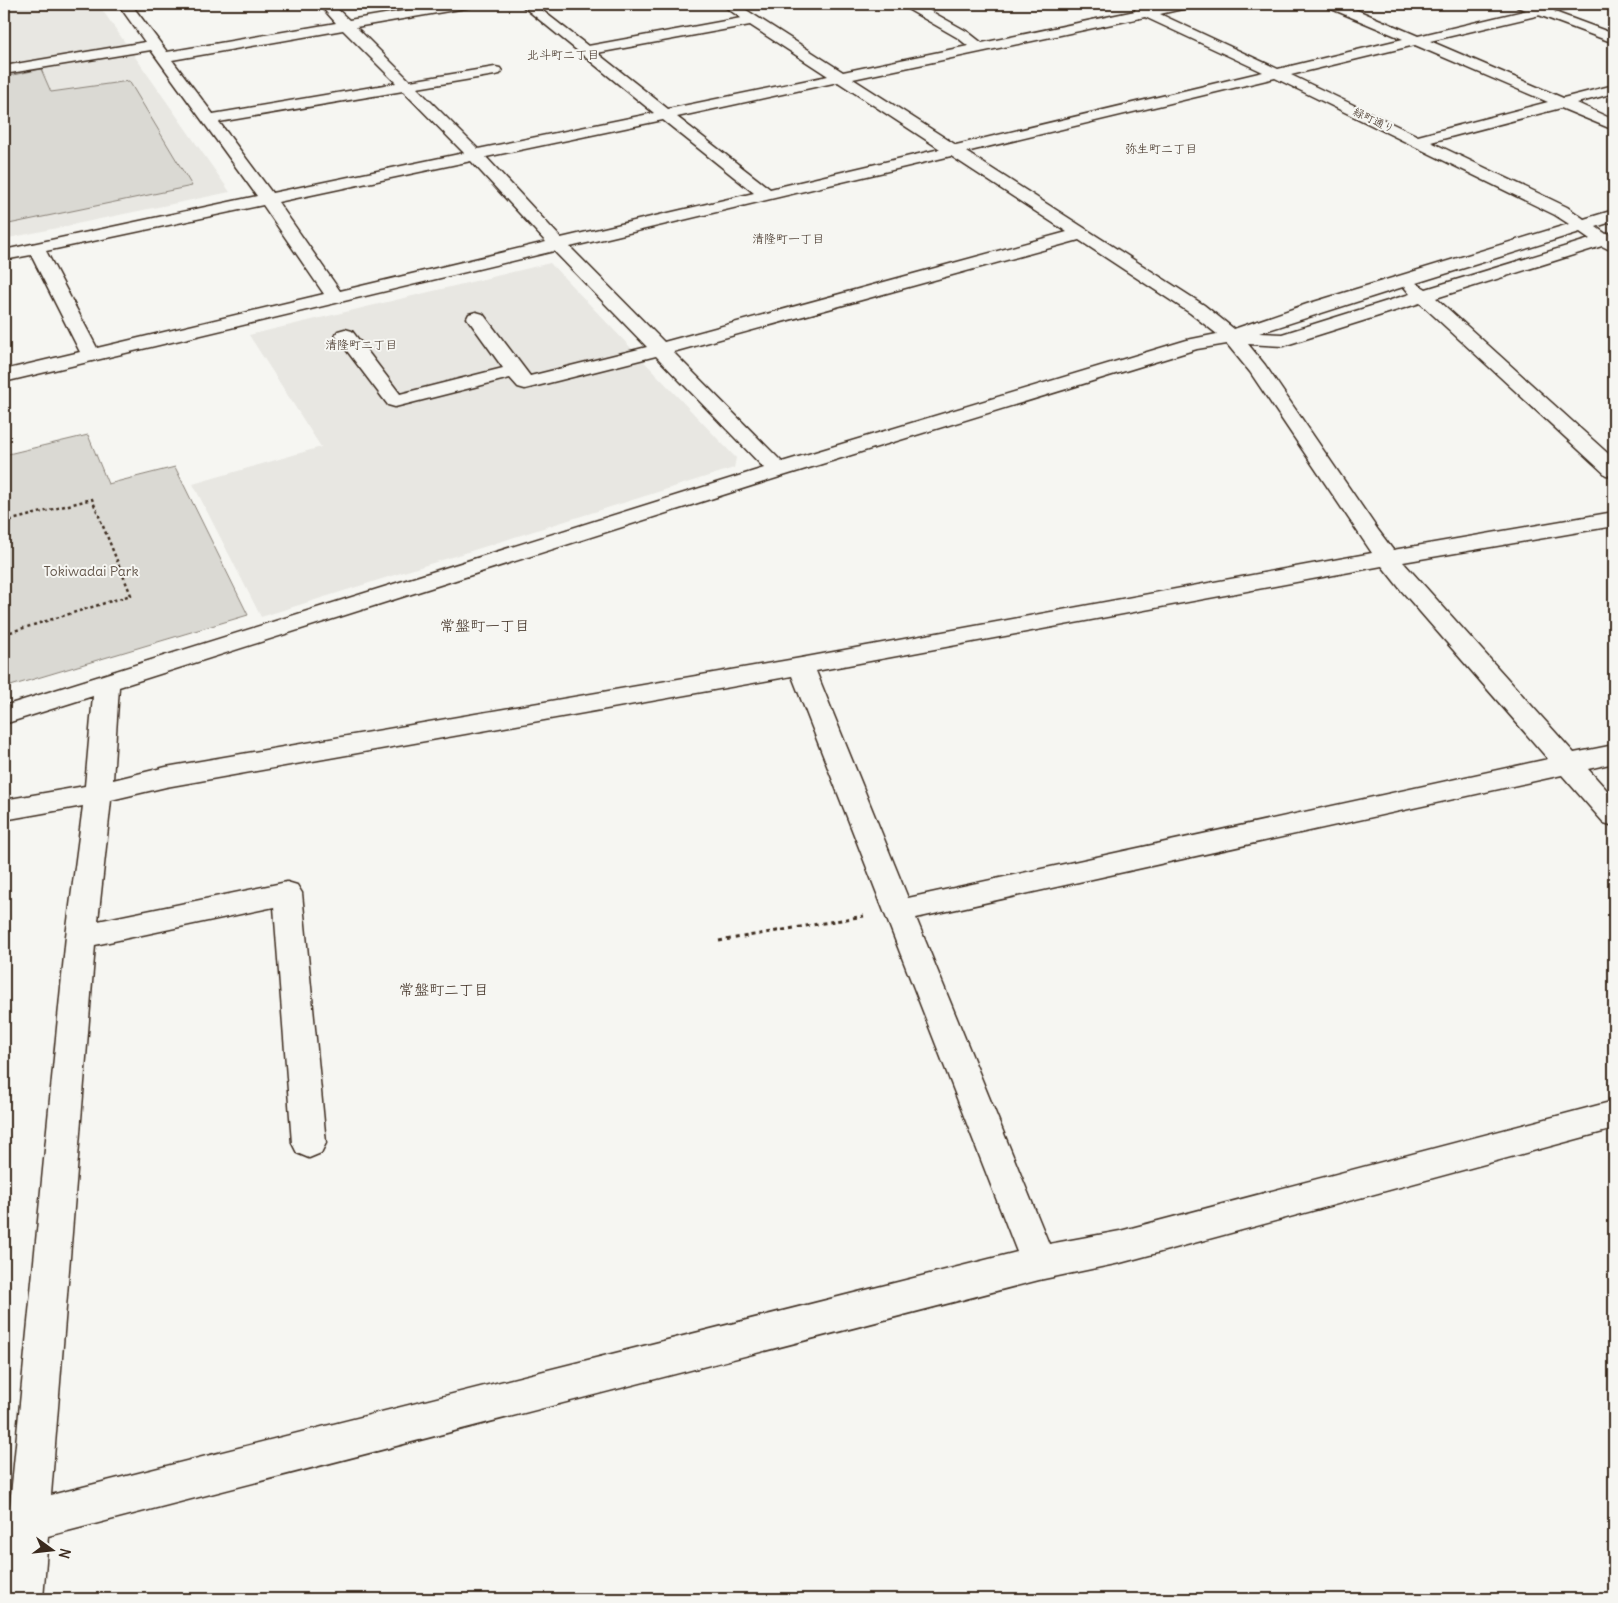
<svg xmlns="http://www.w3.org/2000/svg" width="1618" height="1603" viewBox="0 0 1618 1603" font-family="Delius,'Klee One',sans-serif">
  <rect width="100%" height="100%" fill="#f6f6f2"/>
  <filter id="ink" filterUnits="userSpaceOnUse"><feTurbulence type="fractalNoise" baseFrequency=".02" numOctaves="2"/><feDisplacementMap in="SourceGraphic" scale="10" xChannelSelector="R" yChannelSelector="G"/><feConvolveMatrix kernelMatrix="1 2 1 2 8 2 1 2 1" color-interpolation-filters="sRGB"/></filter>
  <g filter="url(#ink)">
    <!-- built -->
    <g fill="#e8e7e2">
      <path d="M4 4H98L230 192 4 239Z"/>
      <path d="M550 263 736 458 734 468 261 617 193 484 321 447 249 335Z"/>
    </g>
    <!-- green -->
    <g fill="#dad9d3" stroke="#8a8278">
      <path d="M41 69 51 92 129 81 192 186 4 225V77Z"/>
      <path d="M88 435 108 484 175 467 248 615 4 688V455Z"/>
    </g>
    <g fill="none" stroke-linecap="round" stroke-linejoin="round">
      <defs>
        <path id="minor" d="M118 4H131L167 52 336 23 319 4H332L349 20 445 4H472L471 7 466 8 356 27 410 81 495 67 500 68 502 71 500 74 495 75 417 88 478 149 654 113 520 4H534L588 46 741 18 721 4H737L843 72 968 46 958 38 904 7 903 4H918L968 32 982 43 1135 11 1136 7 1141 6 1148 8 1168 4H1192L1191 7 1160 14 1278 69 1403 39 1327 7 1326 4H1343L1418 36 1553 4H1575L1574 7 1430 41 1563 98 1614 85V93L1577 103 1614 120V130L1561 108 1431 142 1567 207 1584 219 1614 210V221L1596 227 1606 234 1614 232V252L1602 246 1436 298 1614 459V476L1606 475 1420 303 1283 346 1248 344 1265 365 1378 530 1393 550 1614 512V526L1403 562 1574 753 1614 745V763L1588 769 1614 798V826L1604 823 1562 775 916 918 1049 1244 1120 1231 1614 1101V1129L1120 1263 1039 1280 48 1536 43 1599H4L6 1547H4V1507L10 1505 66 936 83 806 4 820V800L85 786 93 696 4 724V706L764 468 656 356 525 389 518 387 510 378 395 407 388 405 335 335 338 331 345 329 352 331 400 394 503 368 467 318 469 314 476 312 483 314 530 376 647 347 554 251 4 382V370L80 352 31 255 4 260V250L257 196 151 50 4 74V66L145 42ZM1145 17 1263 72 956 145 853 79ZM750 25 828 76 668 109 597 53ZM343 30 396 83 213 114 172 60ZM1415 45 1548 102 1418 136 1291 75ZM1275 78 1555 215 1569 224 1307 304 1234 329 1204 305 966 152ZM838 82 940 149 770 189 677 117ZM403 91 464 153 272 193 219 122ZM663 120 754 193 561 238 486 157ZM951 156 1067 232 664 342 570 247ZM471 161 546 242 340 291 278 202ZM263 205 324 294 97 348 46 251ZM1580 232 1590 239 1426 289 1416 283ZM1079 240 1190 313 1217 334 1187 340 782 462 673 352ZM1406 286 1405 288 1410 294 1282 334 1259 333ZM1227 344 1250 372 1372 553 801 658 166 767 113 780 119 687 786 475 1197 349ZM1382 566 1401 590 1548 759 908 898 816 671ZM792 676 1017 1252 51 1495 95 945 274 907 292 1143 297 1153 309 1158 321 1153 326 1143 302 893 297 885 287 882 98 921 111 800 166 787Z"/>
        <path id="major" d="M1515 4H1533L1614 34V43L1517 7Z"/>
      </defs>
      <!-- minor casing -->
      <use href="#minor" stroke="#3b2a1e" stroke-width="3"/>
      <!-- major casing -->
      <use href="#major" stroke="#3b2a1e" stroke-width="3"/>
      <!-- path-far1 -->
      <path stroke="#3b2a1e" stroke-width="2.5" stroke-dasharray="3 3" stroke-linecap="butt" d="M4 522 92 499 131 595 4 634"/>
      <!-- path -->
      <path stroke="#3b2a1e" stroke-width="3" stroke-dasharray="4 4" stroke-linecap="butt" d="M719 941 864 916"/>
      <!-- minor -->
      <use href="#minor" fill="#f6f6f2" fill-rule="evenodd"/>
      <!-- major -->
      <use href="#major" fill="#f6f6f2" fill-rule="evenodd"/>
    </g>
  </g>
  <g text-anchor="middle" stroke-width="4" stroke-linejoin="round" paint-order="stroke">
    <!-- far-street labels -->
    <g font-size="11" fill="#3b2a1e" stroke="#f6f6f2">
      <text transform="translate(1374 120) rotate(25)" y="4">緑町通り</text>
    </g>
    <!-- far-neighbourhood labels -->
    <g font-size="12" fill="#3b2a1e" stroke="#f6f6f2">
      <text x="563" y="59">北斗町二丁目</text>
      <text x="1161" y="153">弥生町二丁目</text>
      <text x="788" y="243">清隆町一丁目</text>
      <text x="361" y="349">清隆町二丁目</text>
    </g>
    <!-- park labels -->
    <g font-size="14" fill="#63564b" stroke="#f6f6f2">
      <text x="91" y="576">Tokiwadai Park</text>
    </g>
    <!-- neighbourhood labels -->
    <g font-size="15" fill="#3b2a1e" stroke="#f6f6f2">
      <text x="485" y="631">常盤町一丁目</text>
      <text x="444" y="995">常盤町二丁目</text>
    </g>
  </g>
  <!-- margin -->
  <rect width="1618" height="1603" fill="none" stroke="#f6f6f2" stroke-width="20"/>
  <rect x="10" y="10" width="1598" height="1583" fill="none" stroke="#3b2a1e" stroke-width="2" filter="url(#ink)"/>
  <!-- north arrow -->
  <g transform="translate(52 1550) rotate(105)" stroke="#f6f6f2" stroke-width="4" paint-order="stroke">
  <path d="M0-4L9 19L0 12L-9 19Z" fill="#3b2a1e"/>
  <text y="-8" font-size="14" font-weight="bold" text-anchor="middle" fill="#3b2a1e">N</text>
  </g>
</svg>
